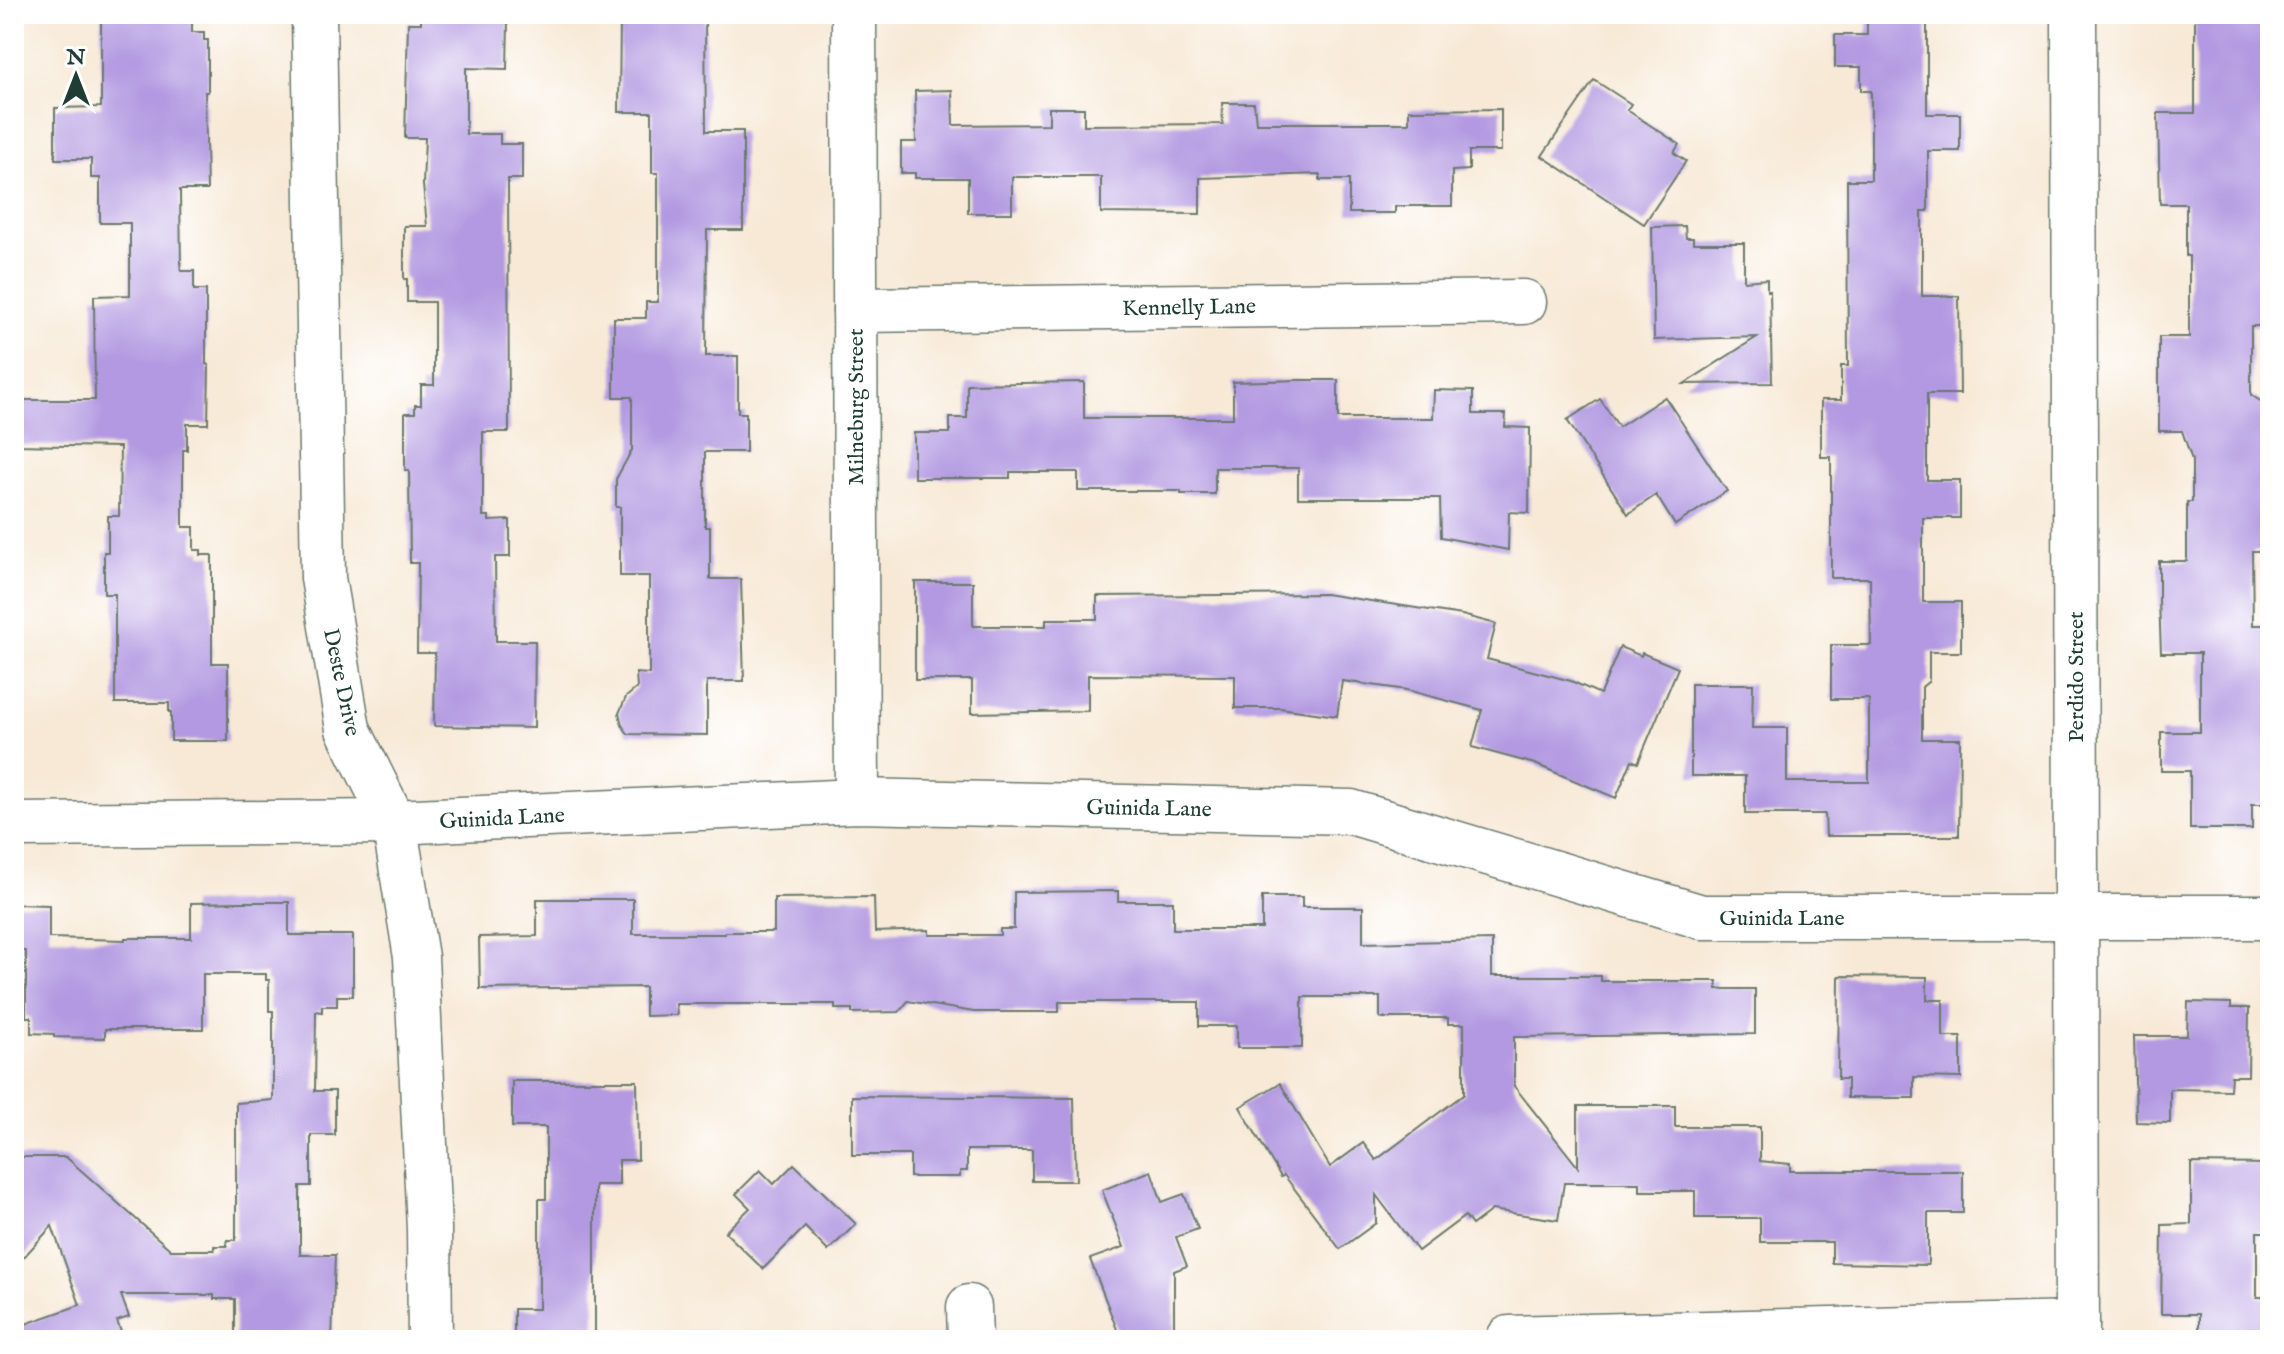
<svg xmlns="http://www.w3.org/2000/svg" width="2284" height="1354" viewBox="0 0 2284 1354" font-family="'IM FELL English',serif">
  <rect width="100%" height="100%" fill="#fff"/>
  <filter id="ink" filterUnits="userSpaceOnUse"><feTurbulence type="fractalNoise" baseFrequency=".0125" numOctaves="2"/><feDisplacementMap in="SourceGraphic" scale="16" xChannelSelector="R" yChannelSelector="G"/><feConvolveMatrix kernelMatrix="1 2 1 2 8 2 1 2 1" color-interpolation-filters="sRGB"/></filter>
  <filter id="wash" filterUnits="userSpaceOnUse"><feTurbulence type="fractalNoise" baseFrequency=".006" numOctaves="4" result="noise"/><feDisplacementMap in="SourceGraphic" scale="32" xChannelSelector="R" yChannelSelector="G"/><feGaussianBlur stdDeviation="1.8" result="paint"/><feColorMatrix in="noise" values="0 0 0 0 0 0 0 0 0 0 0 0 0 0 0 0 0 1.4 0 .05"/><feComposite in="paint" operator="in"/></filter>
  <g filter="url(#wash)">
    <rect width="100%" height="100%" fill="#f7e9d6"/>
    <g id="blocks">
      <!-- building -->
      <g fill="#b299e1">
        <path d="M130 14H192V32H204V40H208V92H205L207 190H180L181 271H194V290H206V364L209 365 208 424H187V450H183V527H194V550H201V555H212V663H228V741H171V712H169V703H115V594H104V552H108V516H119L120 447 14 445V400H95L94 296 130 295V223H100V178H91V159H55V108L101 107V16Z"/>
        <path d="M421 14H482V20L508 21 507 69 466 68V134H500V144H522V179H508L509 432H483V516H489V521L510 520V557H495L496 641H535L534 728 434 726 435 653H417L418 563H410L409 470H405V413H415V405H421V385H434V302H407V279H404V226H427L423 185 425 138H405L408 23H421Z"/>
        <path d="M638 14H705L706 131H743V230H707L706 356H738V413H746V452H705V527H710V579H741L744 681H707V735L628 734 622 725 619 713 626 697 637 688 636 673 649 674V576H620V507H616V479L632 450V397H614V318H646V302H658V173H652V112H619L620 19H638Z"/>
        <path d="M1867 14H1927V114H1960V151H1928V211H1922V296H1959L1960 394H1927V480H1960V518H1923V602H1961V652H1929V681L1922 687V739H1960L1959 836H1826L1825 814H1745V776H1691V684H1753L1752 728H1787V782H1869V699H1831V645H1871L1870 578H1831V457H1821V400H1841V366H1848L1847 180H1871V91H1861V67H1835V35H1867Z"/>
        <path d="M2195 14H2270V326H2251V395L2270 407V551H2252L2253 625H2270V804H2252V829H2190V771H2161V732H2200V653H2161L2159 600V561H2187V502H2192V460L2182 431H2159V337H2189V256H2186V204H2160L2158 113H2195Z"/>
        <path d="M1594 80 1631 104 1627 110 1679 144 1674 153 1686 161 1644 224 1542 156Z"/>
        <path d="M952 90 953 125 1049 124V108H1084V125L1223 124 1222 103H1254L1256 123H1409V110L1501 109V151H1469V170L1452 171V206H1395V213H1349V180H1320V174L1200 178V214L1101 213V177H1012V213H968V178H915V173H901V142H916L915 91Z"/>
        <path d="M1685 226 1686 238H1693V243H1744V281L1767 279V291H1770L1772 383 1684 384 1757 337 1654 340 1652 227Z"/>
        <path d="M1298 380H1338V418H1433L1434 390 1473 391V414H1506L1505 427 1530 428 1529 513 1509 512 1508 550 1441 537 1440 498H1298V468H1215V494H1181V491H1078V472H1010V478H914V433H950V418H967V384L1084 382V418H1233V382Z"/>
        <path d="M1665 397 1727 491 1675 525 1656 495 1628 514 1567 420 1600 399 1619 427Z"/>
        <path d="M915 582H973V626H1046V619H1097V596L1325 594 1462 615 1496 624 1487 659 1571 681 1600 694 1620 647 1641 656 1642 653 1678 668 1638 763 1632 760 1616 798 1535 764 1472 747 1482 710 1407 690 1342 681 1337 716 1280 708H1235V676L1088 675V711L972 713V680H915Z"/>
        <path d="M1118 891V901H1173V929H1262V897H1302V907H1363V943L1492 940V976H1601V981H1717V989H1755V1034L1514 1037V1086L1578 1167V1106H1675V1127H1760V1161L1790 1164V1171H1963V1213H1928V1265L1832 1263V1242H1760V1218H1695V1191H1640V1183H1564L1558 1220 1492 1210 1472 1225 1465 1216 1418 1251 1376 1195V1223L1340 1249 1284 1175 1281 1177 1240 1107 1280 1083 1330 1167 1363 1143 1376 1160 1464 1094V1024H1448V1018H1380V997H1302V1048H1237V1026H1199V1002H1059V1012H974L908 1001 899 1012 852 1013V1009H835V1004H676L677 1015 645 1016V987L480 989 479 937 537 936V899H633V934H725V932H774V898L874 897 875 932 929 930V935H1000V929H1014V892Z"/>
        <path d="M243 902H289V935H353V996H337V1006H322V1012L316 1011 315 1091H335V1135H311V1186H300V1255H335L332 1340H235V1299H214V1295H121L129 1317 117 1321 124 1340H14V1328L80 1305 52 1226 14 1268V1157H66L171 1250H214V1246H227V1240H236V1103L273 1100V1011H269V980H266V974H203V1029H105V1038L54 1037V1034L31 1033V1017H26V951H14V904L49 905V938L125 940V938H191V903Z"/>
        <path d="M1839 976 1927 977V1000H1943V1037H1961V1078L1914 1077V1098H1847V1079H1838Z"/>
        <path d="M2188 1002 2231 1003V1008H2249L2248 1076H2231L2230 1090 2170 1089V1123L2136 1122 2134 1036H2187Z"/>
        <path d="M512 1081H637L638 1160H619V1185H595V1340H514V1309H539V1199H546V1127H512Z"/>
        <path d="M852 1096 1074 1098 1076 1181H1032V1150H967V1171H960V1177H910V1155H852Z"/>
        <path d="M2191 1163 2270 1164V1232H2257V1297H2270V1340H2199V1314H2161L2162 1225 2191 1224Z"/>
        <path d="M794 1164 856 1224 828 1251 805 1227 763 1269 725 1232 750 1208 736 1194 760 1170 774 1184Z"/>
        <path d="M1151 1171 1162 1202 1184 1194 1198 1229 1176 1237 1187 1266 1174 1271V1340H1121L1090 1259 1124 1247 1102 1190Z"/>
      </g>
    </g>
  </g>
  <g filter="url(#ink)">
    <use href="#blocks" fill-opacity="0" stroke="#6b796d" stroke-width="2"/>
    <g fill="none" stroke-linecap="round" stroke-linejoin="round">
      <defs>
        <g id="street">
          <path d="M314 14 323 578 348 729 394 822 416 957 429 1228 430 1340"/>
          <path d="M854 14 857 801"/>
          <path d="M2074 14 2077 1340"/>
          <path d="M855 310 1524 302"/>
          <path d="M14 825 394 822 857 801 1351 812 1702 917H2270"/>
          <path d="M969 1307 970 1340"/>
          <path d="M1509 1340V1338L2077 1324"/>
        </g>
      </defs>
      <!-- street casing -->
      <use href="#street" stroke="#6b796d" stroke-width="47"/>
      <!-- street -->
      <use href="#street" stroke="#fff" stroke-width="44"/>
    </g>
  </g>
  <g text-anchor="middle" stroke-width="6" stroke-linejoin="round" paint-order="stroke">
    <!-- street labels -->
    <g font-size="22" fill="#1f3d34" stroke="#fff">
      <text transform="translate(1189 306) rotate(-1)" y="8">Kennelly Lane</text>
      <text transform="translate(855 407) rotate(-90)" y="8">Milneburg Street</text>
      <text transform="translate(2075 677) rotate(-90)" y="8">Perdido Street</text>
      <text transform="translate(343 682) rotate(78)" y="8">Deste Drive</text>
      <text transform="translate(1149 807) rotate(1)" y="8">Guinida Lane</text>
      <text transform="translate(502 817) rotate(-3)" y="8">Guinida Lane</text>
      <text x="1782" y="925">Guinida Lane</text>
    </g>
  </g>
  <!-- margin -->
  <rect width="2284" height="1354" fill="none" stroke="#fff" stroke-width="48"/>
  <!-- north arrow -->
  <g transform="translate(76 76)" stroke="#ffffff" stroke-width="6" paint-order="stroke">
  <path d="M0-6L14 30L0 20L-14 30Z" fill="#1f3d34"/>
  <text y="-12" font-size="22" font-weight="bold" text-anchor="middle" fill="#1f3d34">N</text>
  </g>
</svg>
